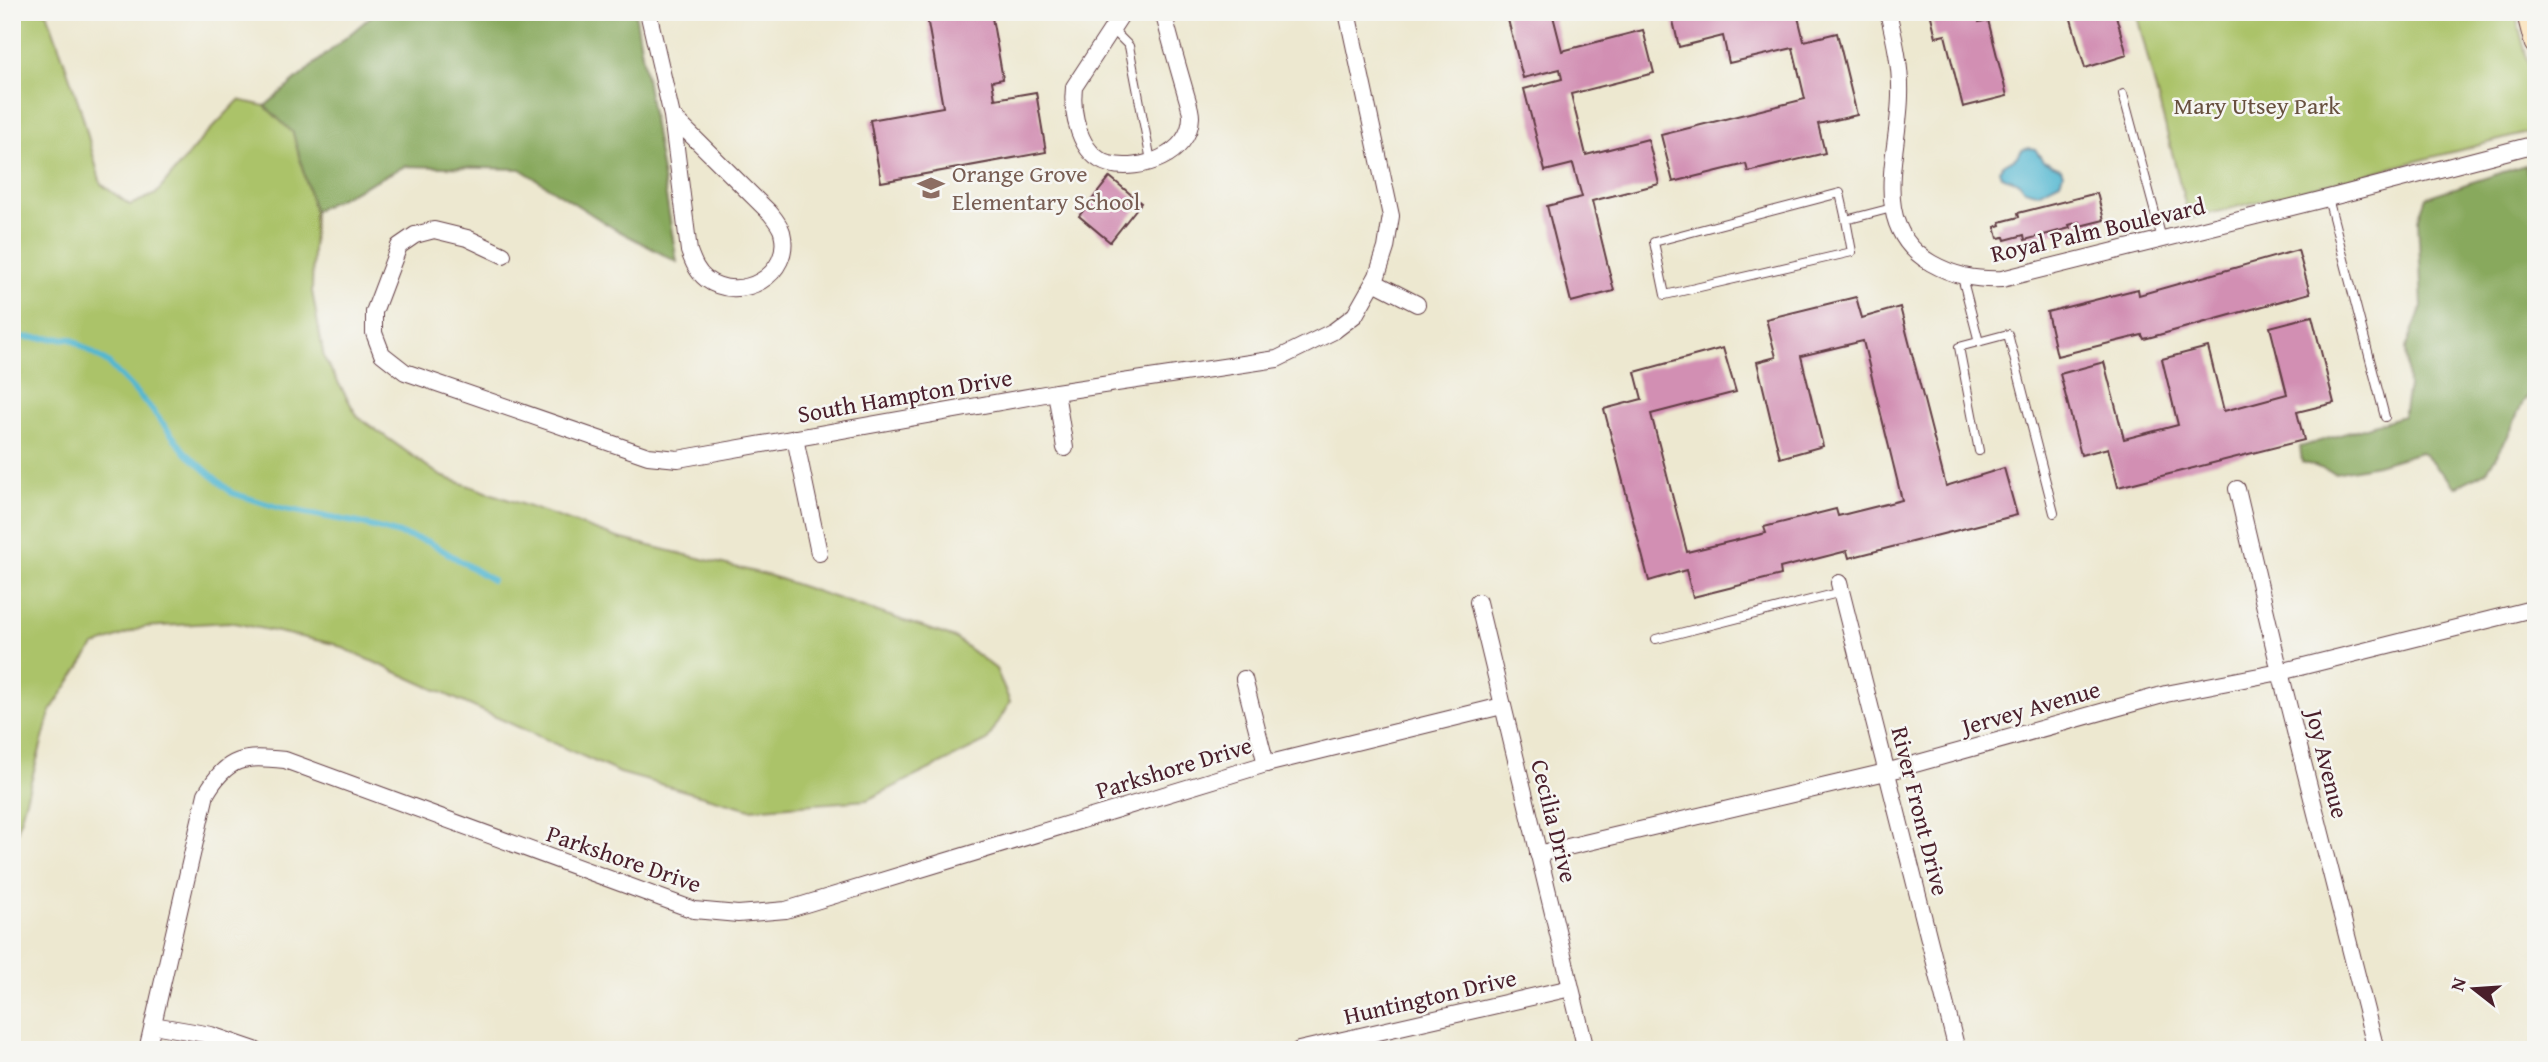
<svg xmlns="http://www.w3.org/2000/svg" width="2548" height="1062" viewBox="0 0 2548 1062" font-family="'Gentium Book Plus',serif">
  <rect width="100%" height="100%" fill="#f6f6f2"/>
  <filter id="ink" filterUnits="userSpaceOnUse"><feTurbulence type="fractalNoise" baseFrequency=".0143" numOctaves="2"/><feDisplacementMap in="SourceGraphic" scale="14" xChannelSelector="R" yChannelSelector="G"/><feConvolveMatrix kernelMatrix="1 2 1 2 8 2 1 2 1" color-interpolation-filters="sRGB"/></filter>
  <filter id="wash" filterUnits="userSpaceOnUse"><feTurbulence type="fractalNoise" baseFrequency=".00686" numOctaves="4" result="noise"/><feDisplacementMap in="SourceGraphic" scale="28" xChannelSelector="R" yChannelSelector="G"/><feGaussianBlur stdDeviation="1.57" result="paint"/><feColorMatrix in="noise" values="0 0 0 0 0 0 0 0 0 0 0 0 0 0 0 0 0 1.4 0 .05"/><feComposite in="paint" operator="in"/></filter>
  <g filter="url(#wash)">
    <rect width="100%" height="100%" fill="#ede8d0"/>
    <!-- green -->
    <g fill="#abc369" stroke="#7a714a" stroke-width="2">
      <path d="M12 12H47L80 107 101 184 130 205 156 194 199 142 239 100 273 108 293 133 314 211 312 291 324 358 358 417 441 476 618 538 771 576 955 638 996 669 1010 702 987 741 867 800 750 809 620 773 334 644 230 622 144 627 94 646 51 710 12 849Z"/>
      <path d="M2136 12H2515L2536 94V126L2527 133 2189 219Z"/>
    </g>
    <!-- forest -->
    <g fill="#88a95d" stroke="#696444" stroke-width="2">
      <path d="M376 12H635L677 262 613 228 520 169 405 166 314 211 293 133 265 106Z"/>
      <path d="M2525 165 2536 200V387L2523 402 2508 436 2487 471 2456 487 2421 452 2377 465 2335 473 2302 462 2300 447 2403 416 2408 387 2406 348 2422 306 2418 220 2426 197Z"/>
    </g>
    <!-- water -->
    <path fill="#52b7d1" stroke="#4e6b7e" stroke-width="2" d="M2029 148 2035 149 2043 161 2061 168 2063 174 2060 182 2038 193 2032 192 2025 190 2019 182 2001 176 1999 170C2005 160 2015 163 2022 150Z"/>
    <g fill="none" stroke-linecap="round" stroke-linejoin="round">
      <!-- stream -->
      <path stroke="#52b7d1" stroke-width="6" d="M12 337 71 339 108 363 149 406 186 453 232 493 280 508 359 523 429 542 492 580"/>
    </g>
    <g id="blocks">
      <!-- building -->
      <g fill="#d28fb3">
        <path d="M926 12H991L1003 79 992 81 995 99 1036 92 1046 152 881 182 870 120 943 107Z"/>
        <path d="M1506 12H1552L1562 51 1643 30 1654 73 1571 94 1586 155 1648 139 1659 184 1592 201 1614 291 1571 302 1547 206 1582 197 1573 164 1545 171 1524 89 1562 79 1560 69 1523 78Z"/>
        <path d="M1671 12H1715L1717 20 1750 12H1814L1798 17 1804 41 1837 33 1857 115 1818 124 1825 153 1748 172 1746 164 1673 182 1661 135 1805 99 1793 48 1729 63 1723 36 1679 47Z"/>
        <path d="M1930 12H1976L1979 22 1988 20 2007 96 1963 107 1945 35 1936 37Z"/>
        <path d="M2069 12H2115L2127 55 2085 68Z"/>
        <path d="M1110 177 1141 203 1110 242 1079 216Z"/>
        <path d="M2097 193 2104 220 2080 226 2079 222 2069 225 2070 228 2025 240 2024 235 2005 240 2004 237 1998 238 1995 227 2001 225 2000 222 2019 217 2018 213Z"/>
        <path d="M2298 250 2310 293 2144 339 2142 335 2057 356 2047 312 2138 289 2139 295Z"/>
        <path d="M1856 297 1862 318 1900 307 1946 486 2004 468 2017 515 1849 558 1847 551 1780 568 1781 575 1693 597 1686 570 1649 581 1604 409 1642 399 1635 372 1723 348 1736 392 1651 414 1687 552 1766 533 1764 527 1836 509 1838 516 1902 500 1863 341 1801 356 1823 446 1780 458 1757 362 1776 357 1766 319Z"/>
        <path d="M2312 316 2334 403 2297 412 2304 440 2118 487 2108 448 2081 455 2060 374 2104 362 2124 439 2178 425 2162 359 2208 347 2224 411 2287 394 2270 327Z"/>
      </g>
    </g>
  </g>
  <g filter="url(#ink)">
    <use href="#blocks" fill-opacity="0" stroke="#623d44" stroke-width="2"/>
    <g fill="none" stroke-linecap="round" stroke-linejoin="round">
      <defs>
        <g id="lane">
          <path d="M1112 29 1129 46 1151 161"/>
          <path d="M2123 94 2162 239"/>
          <path d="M2328 198 2385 417"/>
          <path d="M1846 220 1852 252 1665 295 1654 242 1840 193 1846 220 1892 208"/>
          <path d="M1962 277 1979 342"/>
          <path d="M1979 451 1959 347 2008 334 2054 513"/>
          <path d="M1656 639 1842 592"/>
        </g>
        <g id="street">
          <path d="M648 12 672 116 689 251C693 262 697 272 706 279 740 304 793 275 782 232 780 225 774 218 770 213L672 116"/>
          <path d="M1123 12 1074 87C1071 112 1079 155 1109 164 1140 172 1190 155 1191 117 1191 109 1187 99 1185 91 1178 67 1171 43 1165 19L1160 12"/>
          <path d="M1888 12C1895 41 1901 67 1900 96 1899 154 1868 226 1931 263 1954 276 1975 280 2002 279L2328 198 2536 144"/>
          <path d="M503 255 467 238 434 230 415 235 399 246 374 312V333L382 354 405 372 648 456 678 459 1056 392 1277 359 1334 331 1355 315 1377 276 1386 248 1391 216 1347 12"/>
          <path d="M1374 282 1417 304"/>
          <path d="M1056 392 1065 448"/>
          <path d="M795 438 819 553"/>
          <path d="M2237 489 2280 672 2376 1050"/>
          <path d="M1839 583 1957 1050"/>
          <path d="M1478 602 1586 1050"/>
          <path d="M1244 679 1266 764"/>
          <path d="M1538 854 1886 772 2166 694 2280 672 2536 608"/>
          <path d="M153 1025 211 1035 255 1050"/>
          <path d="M147 1050 206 794C228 756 244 756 285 760L694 910 738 914 786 910 1266 764 1502 706"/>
          <path d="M1299 1050 1571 988"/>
        </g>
        <path id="secondary" d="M2528 12 2536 43"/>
      </defs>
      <!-- lane casing -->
      <use href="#lane" stroke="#623d44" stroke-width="10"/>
      <!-- street casing -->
      <use href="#street" stroke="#623d44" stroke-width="18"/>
      <!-- secondary casing -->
      <use href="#secondary" stroke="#623d44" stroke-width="25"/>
      <!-- lane -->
      <use href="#lane" stroke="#fff" stroke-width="8"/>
      <!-- street -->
      <use href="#street" stroke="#fff" stroke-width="16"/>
      <!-- secondary -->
      <use href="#secondary" stroke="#fbe6c4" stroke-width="23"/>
    </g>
  </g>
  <!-- icons -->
  <defs>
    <symbol id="school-bare" viewBox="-9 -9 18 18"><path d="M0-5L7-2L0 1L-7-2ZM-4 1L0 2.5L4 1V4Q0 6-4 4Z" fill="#8d6e63" stroke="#f6f6f2" stroke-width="2.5" paint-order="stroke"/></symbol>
  </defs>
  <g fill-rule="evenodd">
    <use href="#school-bare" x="912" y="169" width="38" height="38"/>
  </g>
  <g text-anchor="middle" stroke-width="5" stroke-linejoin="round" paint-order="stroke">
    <!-- park labels -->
    <g font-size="24" fill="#67503e" stroke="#f6f6f2">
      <text x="2257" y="114">Mary Utsey Park</text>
    </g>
    <!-- education labels -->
    <g font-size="24" fill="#785e54" stroke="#f6f6f2" text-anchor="start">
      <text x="952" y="182">Orange Grove<tspan x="952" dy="28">Elementary School</tspan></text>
    </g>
    <!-- street labels -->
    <g font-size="24" fill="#4a1f2b" stroke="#f6f6f2">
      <text transform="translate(2098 230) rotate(-13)" y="8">Royal Palm Boulevard</text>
      <text transform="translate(905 396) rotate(-10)" y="8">South Hampton Drive</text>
      <text transform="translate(2031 708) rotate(-16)" y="8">Jervey Avenue</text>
      <text transform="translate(2327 764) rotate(76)" y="8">Joy Avenue</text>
      <text transform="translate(1174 768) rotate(-17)" y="8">Parkshore Drive</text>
      <text transform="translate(1920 811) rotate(76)" y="8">River Front Drive</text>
      <text transform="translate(1554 821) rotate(76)" y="8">Cecilia Drive</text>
      <text transform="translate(624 859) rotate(19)" y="8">Parkshore Drive</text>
      <text transform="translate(1430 997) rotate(-13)" y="8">Huntington Drive</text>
    </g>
  </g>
  <!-- margin -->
  <rect width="2548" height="1062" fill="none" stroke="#f6f6f2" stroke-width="42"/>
  <!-- north arrow -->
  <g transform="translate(2474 989) rotate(287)" stroke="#f6f6f2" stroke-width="5" paint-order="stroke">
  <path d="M0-5L12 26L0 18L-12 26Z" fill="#4a1f2b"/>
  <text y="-10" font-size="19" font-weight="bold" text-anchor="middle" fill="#4a1f2b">N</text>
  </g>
</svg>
